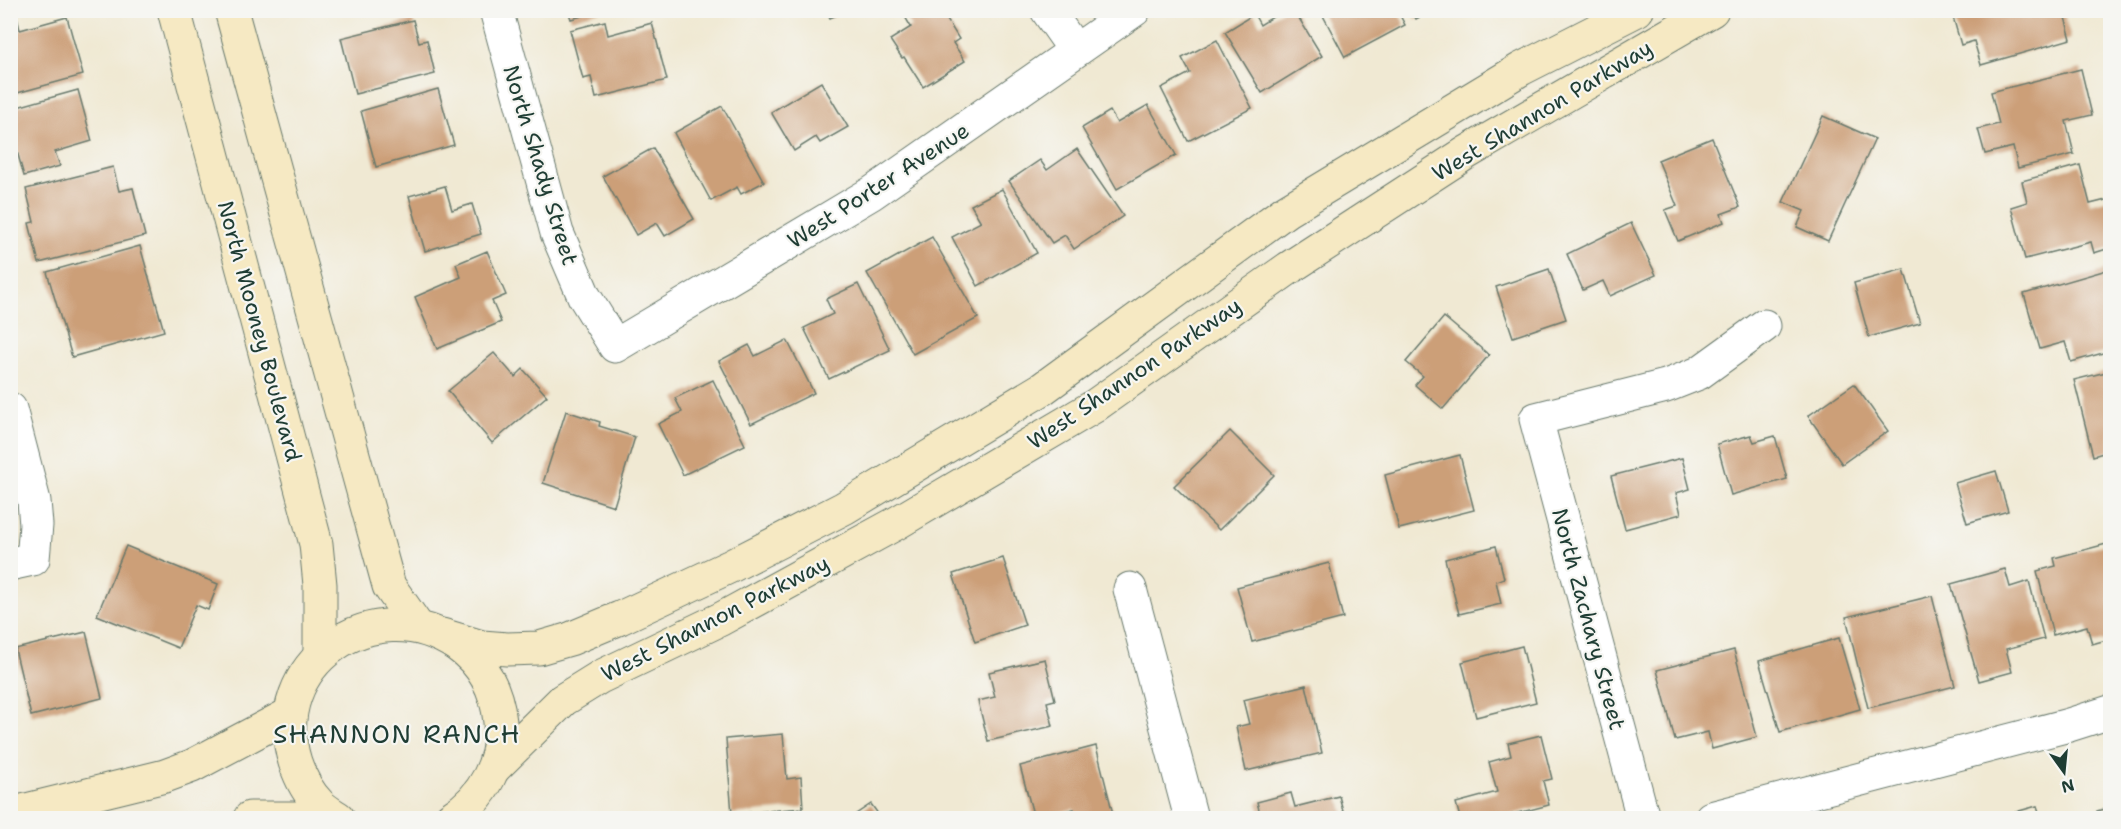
<svg xmlns="http://www.w3.org/2000/svg" width="2121" height="829" viewBox="0 0 2121 829" font-family="'Shantell Sans',sans-serif">
  <rect width="100%" height="100%" fill="#f6f6f2"/>
  <filter id="ink" filterUnits="userSpaceOnUse"><feTurbulence type="fractalNoise" baseFrequency=".0167" numOctaves="2"/><feDisplacementMap in="SourceGraphic" scale="12" xChannelSelector="R" yChannelSelector="G"/><feConvolveMatrix kernelMatrix="1 2 1 2 8 2 1 2 1" color-interpolation-filters="sRGB"/></filter>
  <filter id="wash" filterUnits="userSpaceOnUse"><feTurbulence type="fractalNoise" baseFrequency=".008" numOctaves="4" result="noise"/><feDisplacementMap in="SourceGraphic" scale="24" xChannelSelector="R" yChannelSelector="G"/><feGaussianBlur stdDeviation="1.35" result="paint"/><feColorMatrix in="noise" values="0 0 0 0 0 0 0 0 0 0 0 0 0 0 0 0 0 1.4 0 .05"/><feComposite in="paint" operator="in"/></filter>
  <g filter="url(#wash)">
    <rect width="100%" height="100%" fill="#f0e9d3"/>
    <g id="blocks">
      <!-- building -->
      <g fill="#cc9f78">
        <path d="M568 10H600V11L571 19Z"/>
        <path d="M826 10H848L830 18Z"/>
        <path d="M911 10H941L959 39 953 43 965 61 923 87 904 57 902 58 890 40 911 27 904 15Z"/>
        <path d="M1284 10H1294L1322 56 1262 93 1225 32 1254 14 1260 25Z"/>
        <path d="M1320 10H1397L1405 25 1345 57Z"/>
        <path d="M1411 10H1433L1416 19Z"/>
        <path d="M1951 10H2063L2071 39 1981 65 1974 41 1961 45Z"/>
        <path d="M17 17 20 30 67 17 83 75 10 95V19Z"/>
        <path d="M413 20 419 42 427 40 435 74 355 94 341 38Z"/>
        <path d="M605 21 608 35 652 23 667 80 596 98 591 77 583 79 570 30Z"/>
        <path d="M1217 40 1252 108 1188 141 1161 88 1190 73 1182 58Z"/>
        <path d="M2081 69 2092 115 2066 121 2074 154 2018 168 2013 147 1985 154 1978 129 1999 124 1991 92Z"/>
        <path d="M821 82 848 127 820 143 816 137 794 151 771 112Z"/>
        <path d="M438 89 454 145 376 167 361 111Z"/>
        <path d="M78 90 92 141 55 152 60 166 24 176 13 137 10 138V109Z"/>
        <path d="M1148 105 1176 155 1117 189 1082 128 1110 111 1117 123Z"/>
        <path d="M722 106 764 182 741 194 737 187 711 201 674 133Z"/>
        <path d="M1823 116 1875 139 1828 241 1797 227 1804 211 1783 202Z"/>
        <path d="M1712 138 1740 207 1721 214 1724 222 1678 241 1665 210 1677 206 1658 160Z"/>
        <path d="M653 148 694 219 665 236 657 223 636 235 603 176Z"/>
        <path d="M1077 149 1123 216 1074 249 1065 235 1052 243 1009 181 1040 160 1047 170Z"/>
        <path d="M2080 165 2090 204 2110 199V248L2094 253 2091 242 2025 259 2011 207 2027 202 2022 181Z"/>
        <path d="M113 167 119 191 133 188 145 236 39 263 29 223 34 222 26 189Z"/>
        <path d="M445 186 452 210 472 204 481 234 425 251 409 196Z"/>
        <path d="M1002 189 1037 253 978 286 952 237 981 222 971 205Z"/>
        <path d="M1631 223 1656 275 1610 296 1603 281 1583 290 1567 254Z"/>
        <path d="M932 237 978 318 913 354 867 273Z"/>
        <path d="M140 246 164 331 72 357 47 272Z"/>
        <path d="M487 251 506 295 492 301 501 322 437 349 415 297 461 277 456 264Z"/>
        <path d="M1549 269 1566 319 1513 337 1496 287Z"/>
        <path d="M1904 269 1920 323 1869 337 1854 283Z"/>
        <path d="M2110 269V351L2071 362 2065 342 2040 349 2024 294Z"/>
        <path d="M858 284 890 350 829 379 804 328 833 314 826 299Z"/>
        <path d="M1444 317 1489 355 1443 409 1415 385 1423 376 1406 362Z"/>
        <path d="M787 340 814 393 751 424 719 361 749 345 755 356Z"/>
        <path d="M494 353 515 377 523 369 547 396 492 443 448 391Z"/>
        <path d="M2110 371V451L2093 456 2074 380Z"/>
        <path d="M713 380 745 445 683 475 658 424 682 412 675 398Z"/>
        <path d="M1854 384 1888 431 1842 464 1808 416Z"/>
        <path d="M566 411 600 422 599 426 635 437 614 506 543 483Z"/>
        <path d="M1230 431 1274 475 1219 530 1174 486Z"/>
        <path d="M1751 435 1754 442 1775 436 1787 479 1731 495 1717 444Z"/>
        <path d="M1460 455 1474 510 1399 529 1385 475Z"/>
        <path d="M1682 458 1690 489 1676 493 1681 514 1625 529 1611 476Z"/>
        <path d="M1996 471 2008 511 1967 523 1955 483Z"/>
        <path d="M2110 543V639L2092 644 2087 626 2053 635 2037 571 2056 566 2054 558Z"/>
        <path d="M126 546 218 584 208 610 196 605 178 648 97 615Z"/>
        <path d="M1496 546 1504 578 1496 581 1501 604 1459 614 1445 559Z"/>
        <path d="M1003 558 1025 625 975 642 953 574Z"/>
        <path d="M1329 563 1343 618 1252 642 1237 587Z"/>
        <path d="M2005 569 2010 587 2029 581 2044 639 2006 649 2012 672 1979 681 1951 584Z"/>
        <path d="M1932 596 1955 686 1868 708 1846 617Z"/>
        <path d="M86 632 102 698 31 716 15 649Z"/>
        <path d="M1839 638 1860 709 1780 732 1759 661Z"/>
        <path d="M1522 646 1536 702 1476 717 1462 662Z"/>
        <path d="M1734 650 1757 737 1712 749 1708 732 1675 740 1657 670Z"/>
        <path d="M1045 659 1055 700 1047 702 1053 726 988 741 978 701 995 697 989 672Z"/>
        <path d="M1306 685 1322 753 1246 771 1236 727 1249 724 1243 700Z"/>
        <path d="M783 734 787 779 801 777 803 808 732 814 726 739Z"/>
        <path d="M1541 735 1552 779 1543 781 1549 805 1498 818H1460L1456 803 1497 792 1489 762 1511 756 1508 743Z"/>
        <path d="M1096 746 1113 814 1097 818H1076L1074 809 1034 818 1020 766Z"/>
        <path d="M1291 793 1295 807 1339 796 1345 818H1261L1257 802Z"/>
        <path d="M871 804 881 818H850Z"/>
        <path d="M2037 806 2041 818H1994Z"/>
        <path d="M2110 807V818H2099L2097 811Z"/>
      </g>
    </g>
  </g>
  <g filter="url(#ink)">
    <use href="#blocks" fill-opacity="0" stroke="#68796c" stroke-width="1.5"/>
    <g fill="none" stroke-linecap="round" stroke-linejoin="round">
      <defs>
        <g id="street">
          <path d="M496 10 557 233 584 296 615 346 872 193 1134 10"/>
          <path d="M1047 10 1075 50"/>
          <path d="M10 409 34 501 36 525 33 559 10 564"/>
          <path d="M1130 589 1191 818"/>
          <path d="M1643 818 1536 419 1666 386 1699 373 1764 326"/>
          <path d="M1711 818 2069 725 2110 712"/>
        </g>
        <g id="secondary">
          <path d="M174 10 316 544 320 585V656"/>
          <path d="M231 10 389 586 417 626"/>
          <path d="M442 635 482 647 507 649 539 648 570 639 620 618 731 566 844 508 1042 389 1286 211 1521 69 1637 10"/>
          <path d="M495 767 563 700 600 677 721 619 895 524 1093 407 1289 268 1466 153 1712 10"/>
          <path d="M10 814 165 776 192 766 290 714"/>
          <path d="M250 818H297"/>
          <path d="M338 818C332 814 325 810 320 805 308 793 300 777 295 762 264 665 374 588 457 645 483 663 497 691 500 722 503 761 484 798 451 818"/>
        </g>
      </defs>
      <!-- street casing -->
      <use href="#street" stroke="#68796c" stroke-width="35"/>
      <!-- secondary casing -->
      <use href="#secondary" stroke="#68796c" stroke-width="35"/>
      <!-- street -->
      <use href="#street" stroke="#fff" stroke-width="33"/>
      <!-- secondary -->
      <use href="#secondary" stroke="#f6e9c3" stroke-width="33"/>
    </g>
  </g>
  <g text-anchor="middle" stroke-width="4.5" stroke-linejoin="round" paint-order="stroke">
    <!-- street labels -->
    <g font-size="22" fill="#1f3d34" stroke="#f6f6f2">
      <text transform="translate(1542 110) rotate(-31)" y="8">West Shannon Parkway</text>
      <text transform="translate(541 165) rotate(73)" y="8">North Shady Street</text>
      <text transform="translate(878 185) rotate(-33)" y="8">West Porter Avenue</text>
      <text transform="translate(260 331) rotate(75)" y="8">North Mooney Boulevard</text>
      <text transform="translate(1134 373) rotate(-34)" y="8">West Shannon Parkway</text>
      <text transform="translate(715 618) rotate(-27)" y="8">West Shannon Parkway</text>
      <text transform="translate(1589 619) rotate(75)" y="8">North Zachary Street</text>
    </g>
    <!-- quarter labels -->
    <g font-size="26" letter-spacing="1.5" fill="#1f3d34" stroke="#f6f6f2">
      <text x="397" y="743">SHANNON RANCH</text>
    </g>
  </g>
  <!-- margin -->
  <rect width="2121" height="829" fill="none" stroke="#f6f6f2" stroke-width="36"/>
  <!-- north arrow -->
  <g transform="translate(2064 772) rotate(165)" stroke="#f6f6f2" stroke-width="4.5" paint-order="stroke">
  <path d="M0-4.5L10 22L0 15L-10 22Z" fill="#1f3d34"/>
  <text y="-9" font-size="16" font-weight="bold" text-anchor="middle" fill="#1f3d34">N</text>
  </g>
</svg>
